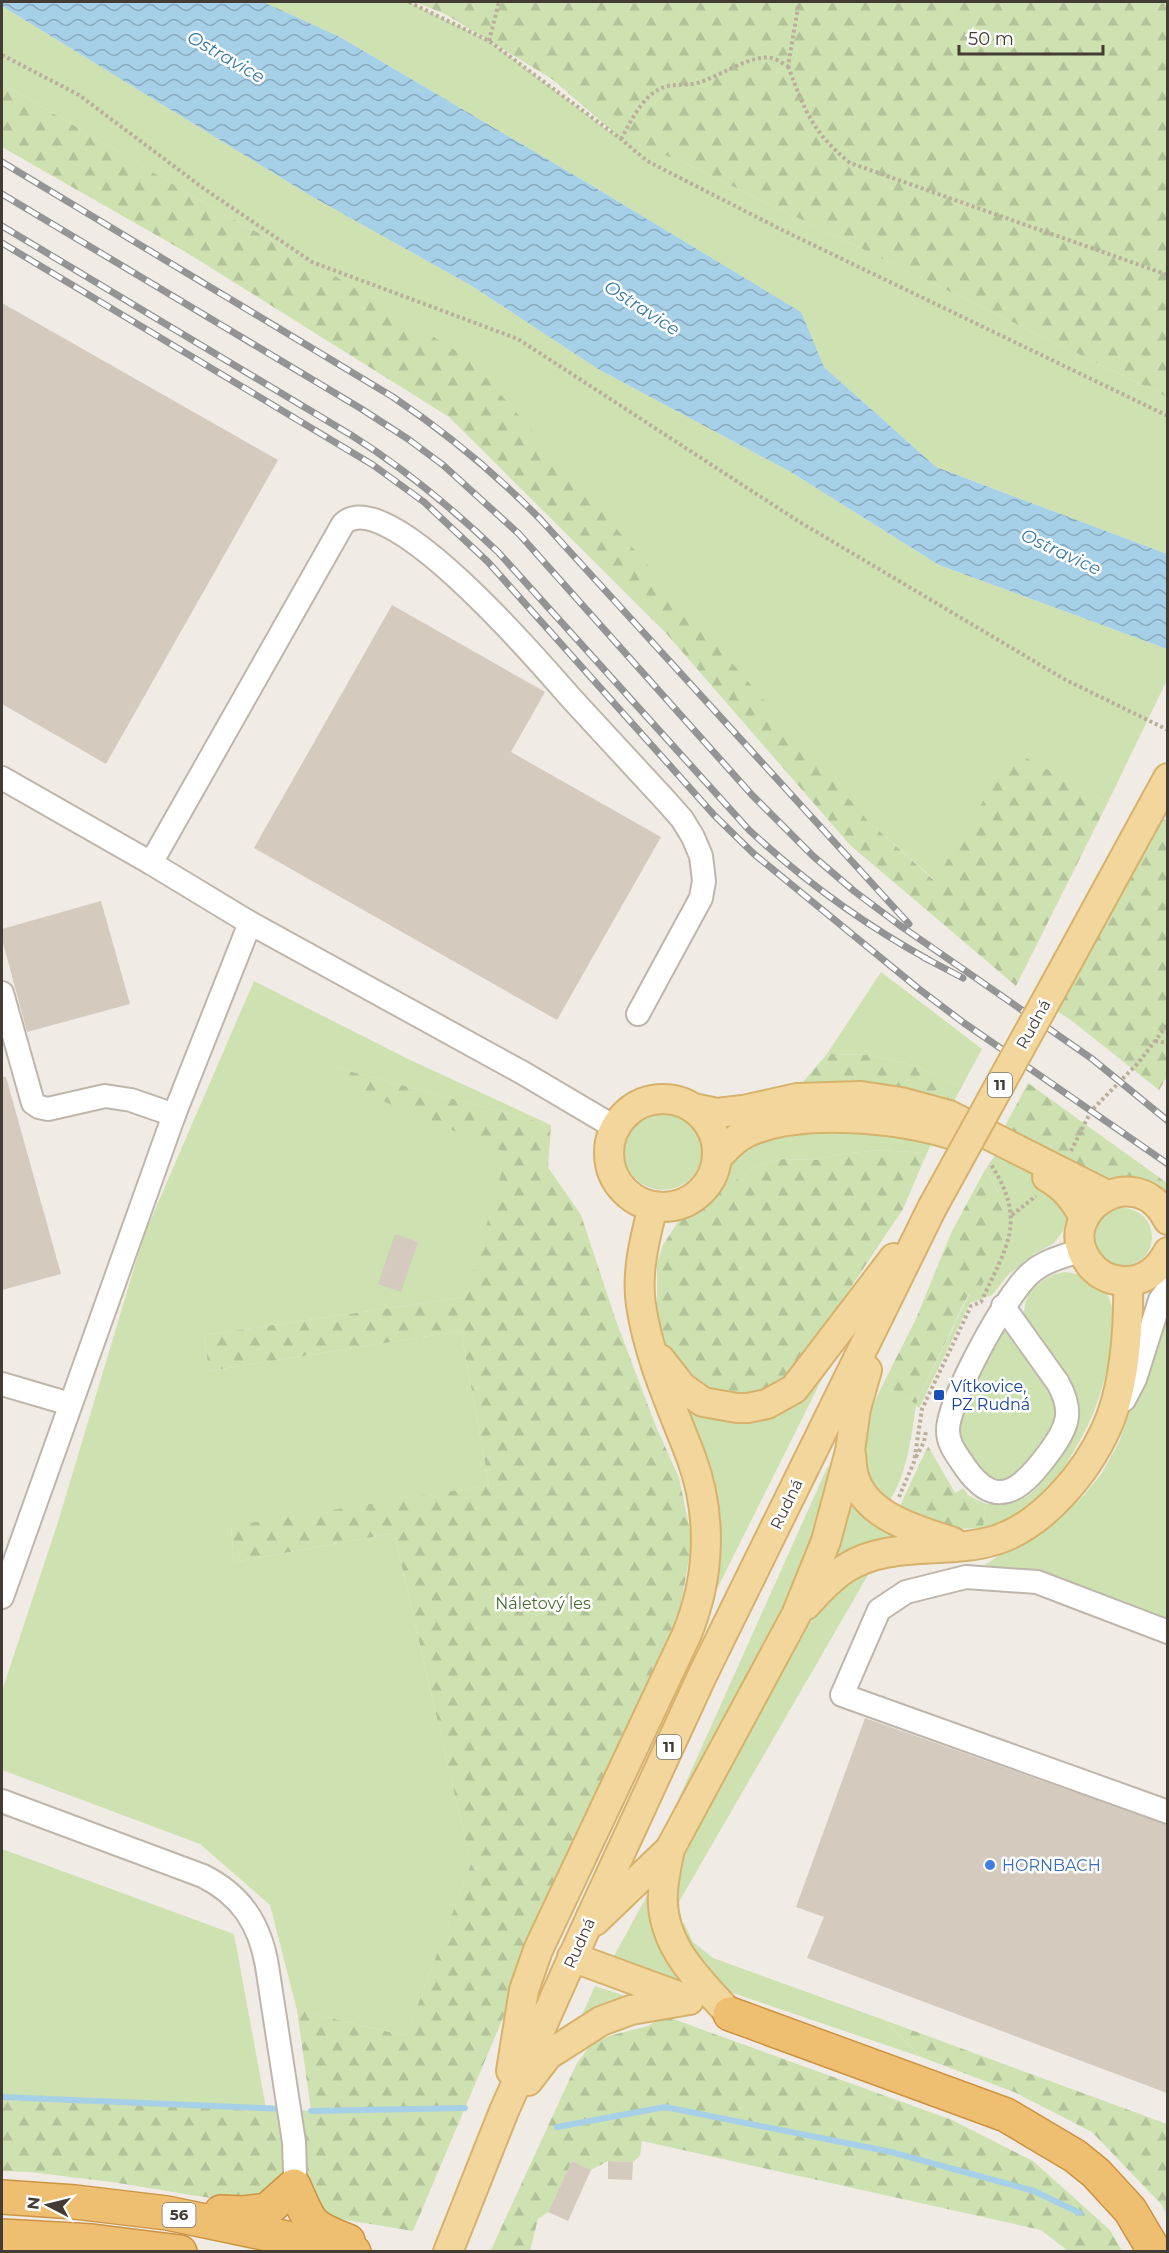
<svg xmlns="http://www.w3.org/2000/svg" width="1169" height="2253" viewBox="0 0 1169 2253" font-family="Montserrat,sans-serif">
  <defs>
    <pattern id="forest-firs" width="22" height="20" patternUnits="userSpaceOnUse" patternTransform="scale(1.5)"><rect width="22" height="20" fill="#cee1b1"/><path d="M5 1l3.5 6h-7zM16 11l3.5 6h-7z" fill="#b2c299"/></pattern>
    <pattern id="water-waves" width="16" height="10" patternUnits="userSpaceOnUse" patternTransform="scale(1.5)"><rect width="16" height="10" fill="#a6d0e8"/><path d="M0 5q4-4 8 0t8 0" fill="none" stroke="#89aabd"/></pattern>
  </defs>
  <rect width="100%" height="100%" fill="#f0ece5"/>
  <!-- green -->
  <g fill="#cee1b1">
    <path d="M262 2H409L489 41 610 132 687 164 1167 397V554L936 467 824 367 800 312 591 185 340 37Z"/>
    <path d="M2 6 311 196 472 286 598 369 789 471 939 565 1167 649V680L1108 802 1013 752 936 881 869 822 312 262 220 212 2 83Z"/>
    <path d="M881 972 982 1049 962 1086 912 1065 869 1055 827 1054Z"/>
    <path d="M254 981 408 1059 551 1125 330 1066 329 1078 508 1153 466 1297 204 1335 209 1371 461 1331 489 1485 231 1527 234 1562 394 1533 471 1864 406 2036 297 2010 270 1905 200 1844 2 1770V1691L58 1522 144 1235Z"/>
    <circle cx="663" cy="1151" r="39"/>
    <path d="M817 1127 934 1138 927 1153 880 1150 841 1154 818 1160 783 1159 754 1167 717 1194 737 1155 746 1146Z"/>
    <path d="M996 1154 1052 1184 1068 1215 1063 1231 1054 1243 1034 1254 1008 1275 992 1295 970 1303 919 1408 916 1405C911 1439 907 1476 887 1505L861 1469 866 1419 882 1386 916 1404 969 1295 998 1192 986 1168Z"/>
    <circle cx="1123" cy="1237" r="29"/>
    <path d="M1064 1272C1081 1274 1097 1278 1107 1294 1123 1320 1104 1387 1093 1414 1082 1439 1059 1480 1039 1498 1023 1514 1004 1520 983 1528L986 1504C999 1504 1015 1504 1027 1496 1042 1487 1073 1441 1078 1424 1081 1415 1080 1408 1078 1400L1026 1323C1018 1297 1039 1277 1064 1272Z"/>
    <path d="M1167 1309V1630L1037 1582 966 1577 1000 1555 1033 1539 1060 1518 1084 1495 1102 1473 1119 1442Z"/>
    <path d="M1005 1329H1008L1056 1400C1062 1421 1049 1435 1038 1451 1032 1458 1026 1472 1018 1477 990 1495 965 1450 957 1429L964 1404 1001 1332Z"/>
    <path d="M828 1367 712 1599 674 1394Z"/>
    <path d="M835 1461 807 1568 669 1820 827 1468Z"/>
    <path d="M850 1490 914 1540 831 1562Z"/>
    <path d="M872 1568 676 1907 679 1860 813 1614 835 1586Z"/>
    <path d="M2 1849 234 1934 266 2108 80 2098 2 2102Z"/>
    <path d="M649 1892 688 1983 613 1958Z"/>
    <path d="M675 1922 684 1923 693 1942 713 1958 884 2020 921 2057 727 1991 703 1972Z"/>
    <path d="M595 1986 632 1998 578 2024Z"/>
  </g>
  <!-- forest -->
  <g fill="url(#forest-firs)">
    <path d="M415 2H1167V397L687 164 618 136 552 79 445 14Z"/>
    <path d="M2 83 220 212 312 262 471 360 869 822 935 881 1013 751 1108 802 1016 986 850 845 665 632 449 417 184 251 2 147Z"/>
    <path d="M1163 819 1168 821V1075L1159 1090 1072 1021 1057 1011Z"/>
    <path d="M827 1054 869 1055 912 1065 962 1086 952 1105 797 1089Z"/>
    <path d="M330 1066 551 1125 548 1167 581 1215 615 1318 655 1424 679 1478 692 1540 680 1611 579 1838 413 2231 112 2182 30 2172 2 2171V2102L80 2098 311 2111 297 2010 406 2036 471 1864 394 1533 234 1562 231 1526 489 1485 461 1331 209 1371 204 1335 466 1297 507 1153 328 1078Z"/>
    <path d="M1028 1083 1167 1183V1201L1102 1183 1003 1130Z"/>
    <path d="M880 1150 927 1153 903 1209 807 1353 789 1378 751 1398 702 1387 675 1361 667 1347 657 1314V1263L663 1245 678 1222 754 1167 783 1159 818 1160 841 1154Z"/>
    <path d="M986 1168C994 1184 1004 1203 1005 1221 1006 1241 988 1272 979 1291L968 1295 916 1404 882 1386 916 1319 951 1233Z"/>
    <path d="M928 1446 955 1493 963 1488 969 1496 986 1504 983 1528 956 1529 897 1512Z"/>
    <path d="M665 2019H673L952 2120 1033 2161 1110 2230 1122 2251H1068L1041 2230 642 2141 640 2156 633 2162 608 2161 591 2170 572 2161 548 2212 538 2219 530 2251 490 2252 577 2063 590 2046 609 2036 648 2026 657 2020Z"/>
    <path d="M884 2020 1167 2124V2215L1161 2204 1092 2132 1014 2092 921 2057Z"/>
  </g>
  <!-- water -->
  <path fill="url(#water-waves)" d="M2 2H263L340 37 591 185 801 312 824 367 936 467 1167 554V649L939 565 789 471 598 369 472 286 311 196 2 6Z"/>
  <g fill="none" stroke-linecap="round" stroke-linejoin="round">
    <!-- stream -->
    <g stroke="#a6d0e8" stroke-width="6">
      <path d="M2 2097 286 2109"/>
      <path d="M311 2111 465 2108"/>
      <path d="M557 2127 665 2107 891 2152 1034 2191 1080 2213"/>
    </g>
  </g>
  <!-- building -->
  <g fill="#d4cabe">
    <path d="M2 303 278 460 106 764 2 704Z"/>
    <path d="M392 605 545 692 511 752 661 837 557 1020 254 848Z"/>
    <path d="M101 901 130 1004 27 1032 2 939V929Z"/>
    <path d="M2 1077H6L61 1274 2 1290Z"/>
    <path d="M395 1234 418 1242 401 1292 378 1284Z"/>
    <path d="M865 1718 1167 1825V2093L807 1958 824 1917 796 1907Z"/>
    <path d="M572 2161 591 2170 568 2221 548 2212Z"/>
    <path d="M608 2161 633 2162 632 2180 608 2179Z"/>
  </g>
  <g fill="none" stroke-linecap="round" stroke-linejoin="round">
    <defs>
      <g id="minor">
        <path d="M2 778 151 863 250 923 523 1073 616 1128"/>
        <path d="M151 863 343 524C386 481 543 666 571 698 603 733 635 767 667 802L682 819 693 837 701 856 704 881 701 898 638 1014"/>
        <path d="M2 993 33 1103 39 1107 48 1109 105 1096 131 1100 174 1115"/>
        <path d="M1003 1306 1058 1383C1073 1410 1069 1425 1051 1450 1026 1484 999 1516 965 1467 958 1456 948 1445 948 1431 947 1402 1008 1290 1032 1272 1046 1260 1065 1256 1082 1250"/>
        <path d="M2 1384 70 1404"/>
        <path d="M1124 1400 1135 1379 1160 1300 1168 1289"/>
        <path d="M2 1597 174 1115 250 923"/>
        <path d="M1168 1632 1037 1582 966 1577 906 1592 879 1610 842 1695 1168 1812"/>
        <path d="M2 1801 203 1876C241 1895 260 1924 267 1966L294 2142 295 2172 294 2186"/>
      </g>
      <g id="major">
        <path d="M1068 961 1168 778"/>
        <circle cx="663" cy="1153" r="54"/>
        <path d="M693 1108 717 1113 743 1110 797 1098 861 1096 901 1102 949 1115 1107 1195"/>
        <path d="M717 1158C726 1148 735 1138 748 1132 803 1108 901 1118 956 1136"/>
        <path d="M1047 1177C1065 1187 1075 1200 1084 1218"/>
        <path d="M1168 1220C1136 1156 1051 1213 1089 1263 1097 1274 1110 1281 1124 1281 1145 1282 1159 1269 1168 1252"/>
        <path d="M660 1359 682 1387 703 1402 737 1408H748L767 1404 794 1389 894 1258"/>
        <path d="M851 1455C852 1464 852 1474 856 1482 870 1518 920 1531 953 1542"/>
        <path d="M806 1605C818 1592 830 1578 846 1568 891 1540 947 1555 996 1540 1043 1525 1086 1473 1106 1429 1125 1388 1129 1327 1128 1282"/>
        <path d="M670 1849C667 1863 664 1877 663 1891 659 1944 698 1979 730 2014"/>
        <path d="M595 1921 670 1849 796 1615 826 1541 850 1451 856 1408 867 1370"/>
        <path d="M572 1957 689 2000"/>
        <path d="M511 2071 524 1990 538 1950 686 1636C710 1579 713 1516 691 1457 672 1407 649 1359 641 1305 636 1272 645 1238 653 1206"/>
        <path d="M528 2081 548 2055 601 2021 631 2010 689 2000"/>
        <path d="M448 2252 504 2111 584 1932 702 1676 932 1208"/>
      </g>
      <g id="highway">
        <path d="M730 2014 1006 2115 1075 2156 1096 2173 1130 2210 1155 2252"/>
        <path d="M2 2197 75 2202 167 2213 354 2252"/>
        <path d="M221 2212 242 2213 267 2210 294 2186C311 2224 307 2225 348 2241"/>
        <path d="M2 2236 92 2241 180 2252"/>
      </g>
    </defs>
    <!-- minor casing -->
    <use href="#minor" stroke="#beb6ab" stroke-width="26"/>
    <!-- major casing -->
    <use href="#major" stroke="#d6b26d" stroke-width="32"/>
    <!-- highway casing -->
    <use href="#highway" stroke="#cc9343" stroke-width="36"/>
    <!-- path -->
    <g stroke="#bbae9b" stroke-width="4" stroke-dasharray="3 3" stroke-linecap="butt">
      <path d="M409 2 489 41 621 139 647 161 780 229 1168 416"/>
      <path d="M489 41 499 2"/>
      <path d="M2 55 79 95 203 188 312 262 518 339 798 521 1064 679 1168 730"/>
      <path d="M788 66C805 111 812 132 850 163L1168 275"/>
      <path d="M621 139C630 123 638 105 653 93 669 81 681 87 697 83 719 77 751 54 771 58 777 59 783 64 788 66L799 2"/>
      <path d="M1155 1041 1168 1043"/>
      <path d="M1071 1151 1091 1111 1139 1062 1168 1024"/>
      <path d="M1012 1215 1036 1196"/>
      <path d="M916 1457 924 1442 926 1431"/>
      <path d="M899 1497 914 1462 922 1409 971 1306 981 1302C1007 1245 1028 1221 990 1163"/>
    </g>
    <!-- minor -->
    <use href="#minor" stroke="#fff" stroke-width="22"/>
    <!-- major -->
    <use href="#major" stroke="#f3d69b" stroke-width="28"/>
    <!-- highway -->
    <use href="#highway" stroke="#efbf71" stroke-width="33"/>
    <defs>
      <g id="rail">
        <path d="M2 162 393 397C448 434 495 473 541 520L909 924"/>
        <path d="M2 194 360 408 408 439 443 465 519 534 752 795 813 856 854 891 898 924 1091 1058 1168 1121"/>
        <path d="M2 226 351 435C405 469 452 508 498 552L749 830C803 880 865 925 929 960"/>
        <path d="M2 243 373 465 424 502 488 562 714 815 754 854 919 989 964 1023 1168 1164"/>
        <path d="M923 957 963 978"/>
      </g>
    </defs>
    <!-- rail casing -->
    <use href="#rail" stroke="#949494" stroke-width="7"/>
    <!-- rail -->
    <use href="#rail" stroke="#fff" stroke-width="4.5" stroke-dasharray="14" stroke-linecap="butt"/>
    <defs>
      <path id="major-bridge" d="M932 1208 1068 961"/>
    </defs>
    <!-- major-bridge casing -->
    <use href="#major-bridge" stroke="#d6b26d" stroke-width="32" stroke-linecap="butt"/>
    <!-- major-bridge -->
    <use href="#major-bridge" stroke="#f3d69b" stroke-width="28"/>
  </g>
  <!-- markers -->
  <rect fill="#1a4fb4" stroke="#fff" stroke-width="2" x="933" y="1389" width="12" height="12" rx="3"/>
  <circle fill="#3f7fe0" stroke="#fff" stroke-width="2" cx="990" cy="1865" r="6"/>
  <g text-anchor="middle" stroke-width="5" stroke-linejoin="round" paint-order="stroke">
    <!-- shield labels -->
    <g fill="#fff" stroke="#7b7672" stroke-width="1.5">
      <rect x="988" y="1073" width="24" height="24" rx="4.5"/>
      <rect x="657" y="1735" width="24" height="24" rx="4.5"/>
      <rect x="162.5" y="2203" width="33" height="24" rx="4.5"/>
    </g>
    <g font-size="15" font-weight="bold" fill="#423c35">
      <text x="1000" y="1090">11</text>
      <text x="669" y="1752">11</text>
      <text x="179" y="2220">56</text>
    </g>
    <!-- street labels -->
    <g font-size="16" fill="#423c35" stroke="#fff">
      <text transform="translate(1033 1024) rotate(-61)" y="6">Rudná</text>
      <text transform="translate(786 1504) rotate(-64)" y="6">Rudná</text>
      <text transform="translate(579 1943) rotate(-66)" y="6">Rudná</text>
    </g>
    <!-- transit labels -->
    <g font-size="16" fill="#164399" stroke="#fff" text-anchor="start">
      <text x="951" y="1392">Vítkovice,<tspan x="951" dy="18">PZ Rudná</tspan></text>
    </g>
    <!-- park labels -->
    <g font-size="16" fill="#496d2f" stroke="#fff">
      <text x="543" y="1609">Náletový les</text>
    </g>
    <!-- shop labels -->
    <g font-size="16" fill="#366cbe" stroke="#fff" text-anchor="start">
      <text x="1002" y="1871">HORNBACH</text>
    </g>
    <!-- water labels -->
    <g font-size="18" font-style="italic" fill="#3a7ba2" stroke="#fff">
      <text transform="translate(226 57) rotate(30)" y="6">Ostravice</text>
      <text transform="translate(642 308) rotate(33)" y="6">Ostravice</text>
      <text transform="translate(1061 552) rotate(25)" y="6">Ostravice</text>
    </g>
  </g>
  <!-- border -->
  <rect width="1169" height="2253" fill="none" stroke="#423c35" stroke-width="6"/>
  <!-- north arrow -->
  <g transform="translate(48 2205) rotate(277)" stroke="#ffffff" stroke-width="4.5" paint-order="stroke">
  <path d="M0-4.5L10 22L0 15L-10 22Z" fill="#423c35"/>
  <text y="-9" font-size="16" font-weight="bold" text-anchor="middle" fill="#423c35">N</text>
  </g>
  <!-- scale -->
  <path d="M959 45v9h144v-9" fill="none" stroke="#423c35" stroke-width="3"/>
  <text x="968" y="45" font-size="18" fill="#423c35" stroke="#ffffff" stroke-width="4.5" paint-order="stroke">50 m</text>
</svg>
